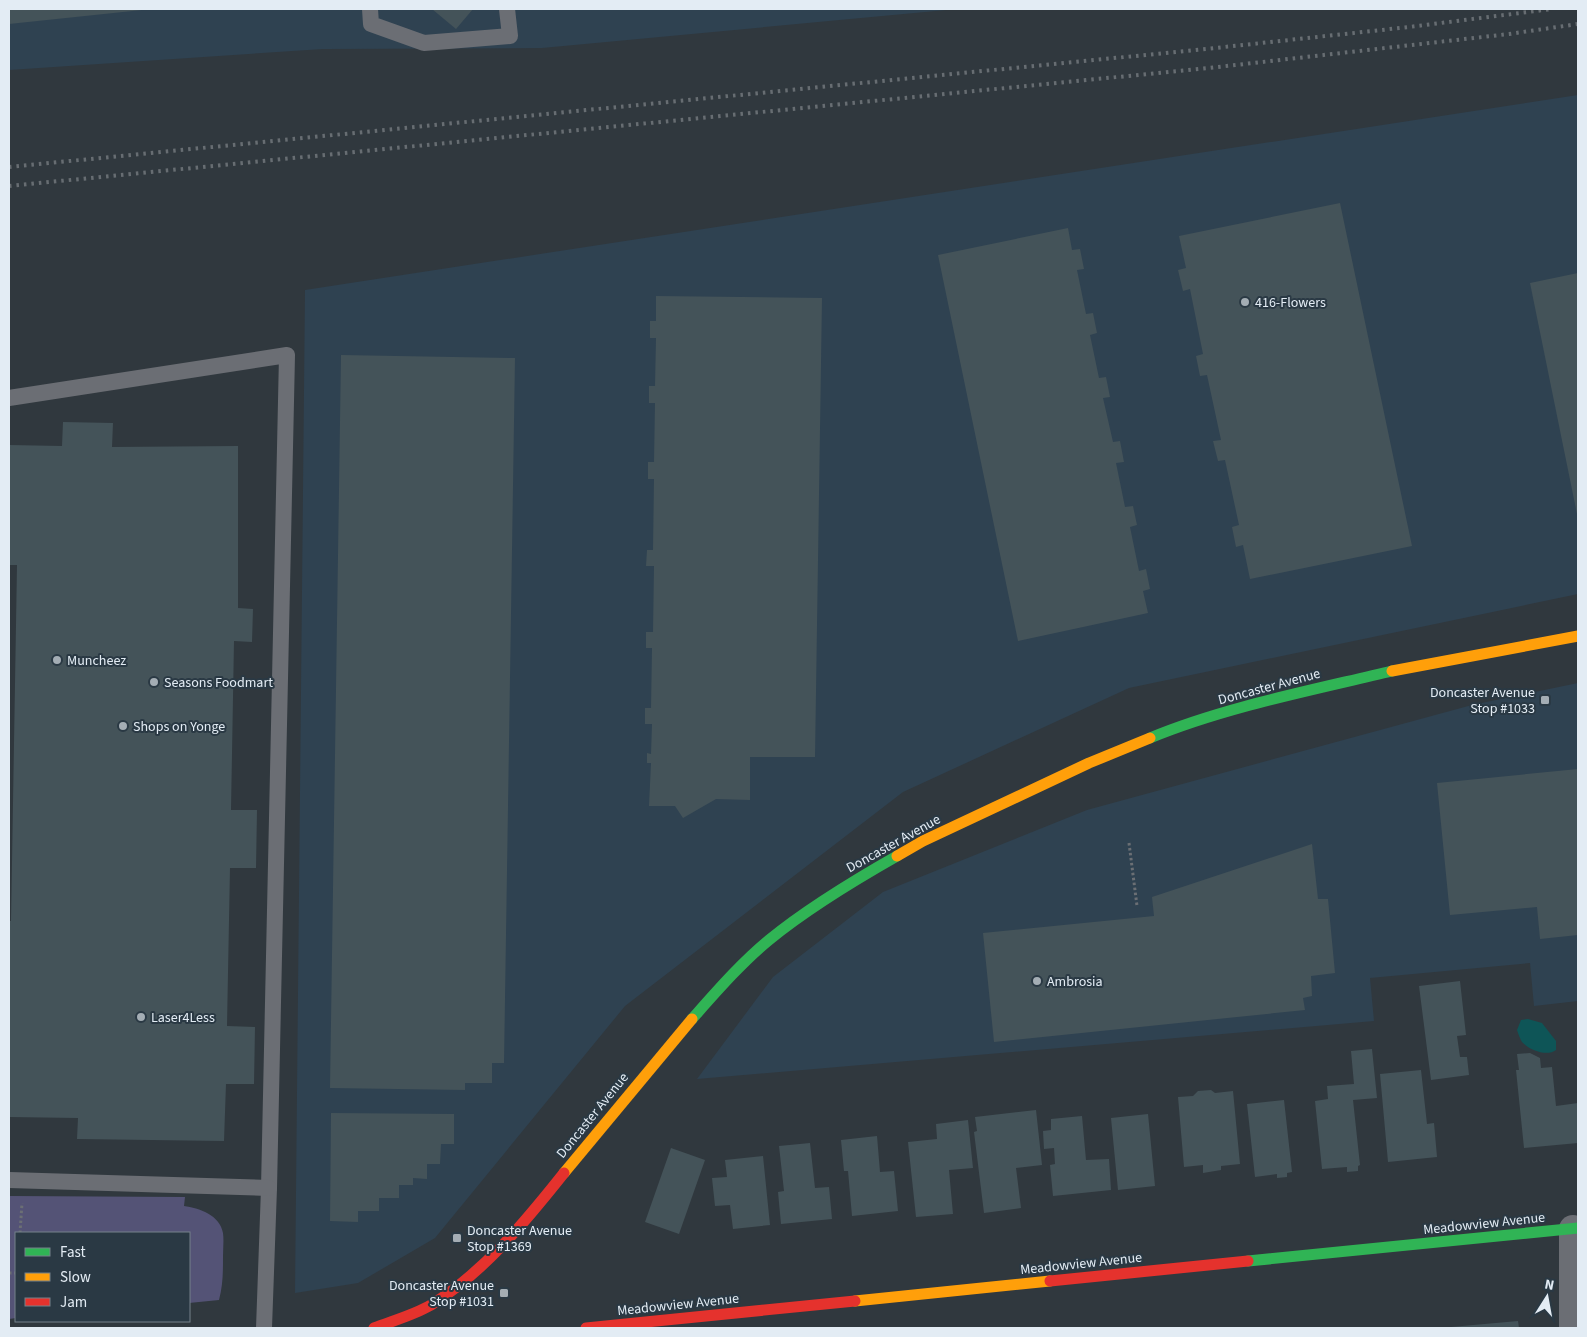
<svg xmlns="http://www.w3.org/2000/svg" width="1587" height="1337" viewBox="0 0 1587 1337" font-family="'Source Sans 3',sans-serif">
  <rect width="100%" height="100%" fill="#30383e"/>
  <!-- built -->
  <g fill="#2f4251">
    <path d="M9 9H957L542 48 323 49 9 70Z"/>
    <path d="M1578 95V594L1129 688 903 792 625 1006 435 1238 358 1283 295 1293 305 290Z"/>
    <path d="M1578 683V1001L1534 1006 1530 963 1370 978 1374 1021 697 1079 773 977 883 892 1087 810 1472 705Z"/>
  </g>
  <!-- green -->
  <path fill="#545376" d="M9 1196 185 1197 184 1206C199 1208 220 1215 223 1233 224 1241 223 1249 223 1257 223 1272 223 1285 219 1300L189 1303V1233H16V1318L9 1319Z"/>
  <!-- water -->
  <path fill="#0e5557" d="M1528 1019 1542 1023 1556 1041V1050C1547 1057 1529 1050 1522 1042 1520 1039 1518 1033 1517 1030L1521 1020Z"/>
  <!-- building -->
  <g fill="#445359">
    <path d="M9 9H142V10L9 24Z"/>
    <path d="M432 9H473L456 29Z"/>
    <path d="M1340 203 1412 546 1250 579 1243 545 1236 547 1232 527 1239 525 1225 460 1218 461 1213 441 1221 440 1207 375 1200 376 1196 356 1203 354 1190 289 1183 291 1178 270 1186 268 1179 236Z"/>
    <path d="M1068 228 1072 250 1080 249 1084 269 1077 270 1086 314 1093 313 1097 333 1090 335 1099 378 1106 377 1110 397 1103 398 1113 442 1120 441 1124 462 1116 463 1125 507 1133 506 1137 525 1130 527 1139 571 1146 569 1150 589 1143 591 1148 613 1018 641 938 255Z"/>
    <path d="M1578 273V514H1577L1530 283Z"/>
    <path d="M656 296 822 298 815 757H750V800L716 799 683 818 675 806H649L651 763H647V753L651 754 652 724H645V708H651L652 648H646V632H653L654 566H646L647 550H653L654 479H648V462H654L655 403H649V386H655L656 338H650V321H656Z"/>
    <path d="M341 355 515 358 504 1063H492V1083H465V1090L330 1088Z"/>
    <path d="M63 422 113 423 112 447 238 446V608L253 609 252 642 234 641 231 810H257L256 868H230L227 1026 255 1027 254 1084H226L224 1141 77 1139 78 1118 9 1117V921H11L17 565H9V445L62 446Z"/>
    <path d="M1578 769V935L1540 939 1537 907 1450 915 1437 783Z"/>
    <path d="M1312 844 1318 899H1328L1335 973 1311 976 1312 996 1303 998 1305 1010 994 1042 983 933 1154 916 1152 897Z"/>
    <path d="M1460 981 1466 1035 1457 1036 1460 1057H1467L1469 1075 1431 1080 1419 986Z"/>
    <path d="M1372 1049 1377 1098 1353 1100 1360 1165 1358 1166V1171L1347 1172V1167L1322 1169 1315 1101 1328 1099 1327 1086 1354 1084 1351 1051Z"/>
    <path d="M1530 1053 1540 1058 1541 1068 1552 1067 1556 1106 1578 1103V1143L1524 1148 1516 1070H1519L1517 1054Z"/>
    <path d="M1421 1070 1427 1124 1434 1123 1437 1157 1388 1162 1380 1074Z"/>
    <path d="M1211 1090 1215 1093 1233 1091 1240 1164 1221 1166V1170L1203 1173V1165L1184 1167 1178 1097 1193 1096 1198 1091Z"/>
    <path d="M1284 1100 1292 1172 1287 1173V1177L1277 1178V1174L1255 1177 1247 1104Z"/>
    <path d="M1036 1110 1042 1165 1016 1168 1021 1208 984 1213 974 1132 977 1131 975 1117Z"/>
    <path d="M331 1113 454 1114V1144H441L440 1164H427V1179L413 1178V1185H399V1198H379V1211H358V1222L330 1221Z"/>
    <path d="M1148 1114 1155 1186 1118 1190 1111 1118Z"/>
    <path d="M1082 1116 1086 1160 1109 1159 1111 1190 1053 1196 1050 1165 1055 1164 1054 1148 1044 1149 1043 1131 1051 1130V1119Z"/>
    <path d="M968 1120 973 1168 949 1170 953 1214 916 1217 908 1142 937 1139 936 1124Z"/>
    <path d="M877 1136 880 1172 894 1171 898 1211 852 1216 848 1171H844L841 1140Z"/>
    <path d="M810 1143 815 1188 829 1187 832 1219 781 1224 778 1192 784 1191 779 1146Z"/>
    <path d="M671 1148 705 1160 679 1234 645 1222Z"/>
    <path d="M763 1156 770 1225 733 1229 730 1205 715 1206 712 1178 727 1177 725 1160Z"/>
    <path d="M1518 1321 1519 1328H1451V1327Z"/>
  </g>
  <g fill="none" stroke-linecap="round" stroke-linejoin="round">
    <!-- path -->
    <g stroke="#6b6f74" stroke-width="3" stroke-dasharray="2.5 2.5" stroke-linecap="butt">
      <path d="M1129 843 1137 906"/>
      <path d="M20 1233 22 1203"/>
      <path d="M9 1273H16"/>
    </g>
    <!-- lane -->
    <g stroke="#6b6e74" stroke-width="16">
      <path d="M370 9 371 24 424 43 510 36 507 9"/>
      <path d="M9 398 287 355 269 1188 264 1328"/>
      <path d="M9 1180 269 1188"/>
    </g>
    <!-- street -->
    <path stroke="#6b6e74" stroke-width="28" d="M1573 1328V1229"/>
    <!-- fast -->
    <g stroke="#30b455" stroke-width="11">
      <path d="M1150 738C1225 707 1313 690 1392 671"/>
      <path d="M692 1019C716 992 741 963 769 940 808 908 853 881 897 856"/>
      <path d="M1248 1261 1578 1228"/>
    </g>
    <!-- slow -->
    <g stroke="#ff9f0a" stroke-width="11">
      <path d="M1392 671 1578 636"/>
      <path d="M897 856 923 841 1089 763 1150 738"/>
      <path d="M564 1173 692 1019"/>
      <path d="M855 1301 1050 1281"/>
    </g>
    <!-- jam -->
    <g stroke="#e5322d" stroke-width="11">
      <path d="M1050 1281 1248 1261"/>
      <path d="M374 1328C392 1321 414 1315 431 1305 484 1272 525 1222 564 1173"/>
      <path d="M586 1328 855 1301"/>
    </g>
    <!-- rail -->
    <g stroke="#676d72" stroke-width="4" stroke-dasharray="2.5 5" stroke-linecap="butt">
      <path d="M9 167 1206 49 1409 27 1552 9"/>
      <path d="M9 186 1209 68 1509 34 1578 24"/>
    </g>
  </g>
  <!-- markers -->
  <g fill="#a4adb4" stroke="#2a3944" stroke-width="2">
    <circle cx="1245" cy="302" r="5"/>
    <circle cx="57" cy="660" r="5"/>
    <circle cx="154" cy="682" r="5"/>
    <rect x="1540" y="695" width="10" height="10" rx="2.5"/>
    <circle cx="123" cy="726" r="5"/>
    <circle cx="1037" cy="981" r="5"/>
    <circle cx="141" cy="1017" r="5"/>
    <rect x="452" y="1233" width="10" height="10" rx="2.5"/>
    <rect x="499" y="1288" width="10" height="10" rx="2.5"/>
  </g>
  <g text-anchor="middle" stroke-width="4" stroke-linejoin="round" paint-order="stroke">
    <!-- poi labels -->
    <g font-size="14" fill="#e3ecf4" stroke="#2a3944" text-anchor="start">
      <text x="1255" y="307">416-Flowers</text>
      <text x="67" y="665">Muncheez</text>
      <text x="164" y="687">Seasons Foodmart</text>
      <text x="1535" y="697" text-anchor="end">Doncaster Avenue<tspan x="1535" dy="16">Stop #1033</tspan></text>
      <text x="133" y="731">Shops on Yonge</text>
      <text x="1047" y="986">Ambrosia</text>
      <text x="151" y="1022">Laser4Less</text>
      <text x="467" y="1235">Doncaster Avenue<tspan x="467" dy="16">Stop #1369</tspan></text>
      <text x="494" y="1290" text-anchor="end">Doncaster Avenue<tspan x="494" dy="16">Stop #1031</tspan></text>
    </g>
    <!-- street labels -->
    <g font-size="14" fill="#e3ecf4" stroke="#2a3944">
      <text transform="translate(1269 686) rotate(-15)" y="5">Doncaster Avenue</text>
      <text transform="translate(893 843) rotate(-29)" y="5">Doncaster Avenue</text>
      <text transform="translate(592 1115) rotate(-51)" y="5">Doncaster Avenue</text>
      <text transform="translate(1484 1223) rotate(-6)" y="5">Meadowview Avenue</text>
      <text transform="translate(1081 1263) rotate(-6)" y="5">Meadowview Avenue</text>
      <text transform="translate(678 1304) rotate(-6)" y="5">Meadowview Avenue</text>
    </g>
  </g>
  <!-- border -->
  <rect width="1587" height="1337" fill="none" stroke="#e3ecf4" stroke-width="20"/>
  <!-- legend -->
  <rect x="15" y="1232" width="175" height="90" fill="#2a3944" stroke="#74818a"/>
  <rect x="25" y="1248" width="25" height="8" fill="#30b455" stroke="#74818a"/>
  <text x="60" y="1257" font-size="15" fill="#e3ecf4">Fast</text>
  <rect x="25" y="1273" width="25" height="8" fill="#ff9f0a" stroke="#74818a"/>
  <text x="60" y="1282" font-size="15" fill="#e3ecf4">Slow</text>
  <rect x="25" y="1298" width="25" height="8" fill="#e5322d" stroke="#74818a"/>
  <text x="60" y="1307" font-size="15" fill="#e3ecf4">Jam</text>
  <!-- north arrow -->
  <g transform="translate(1547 1297) rotate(11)" stroke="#2a3944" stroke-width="4" paint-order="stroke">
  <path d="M0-4L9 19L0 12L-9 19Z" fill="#e3ecf4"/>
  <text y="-8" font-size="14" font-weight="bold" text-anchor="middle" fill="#e3ecf4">N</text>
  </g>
</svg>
